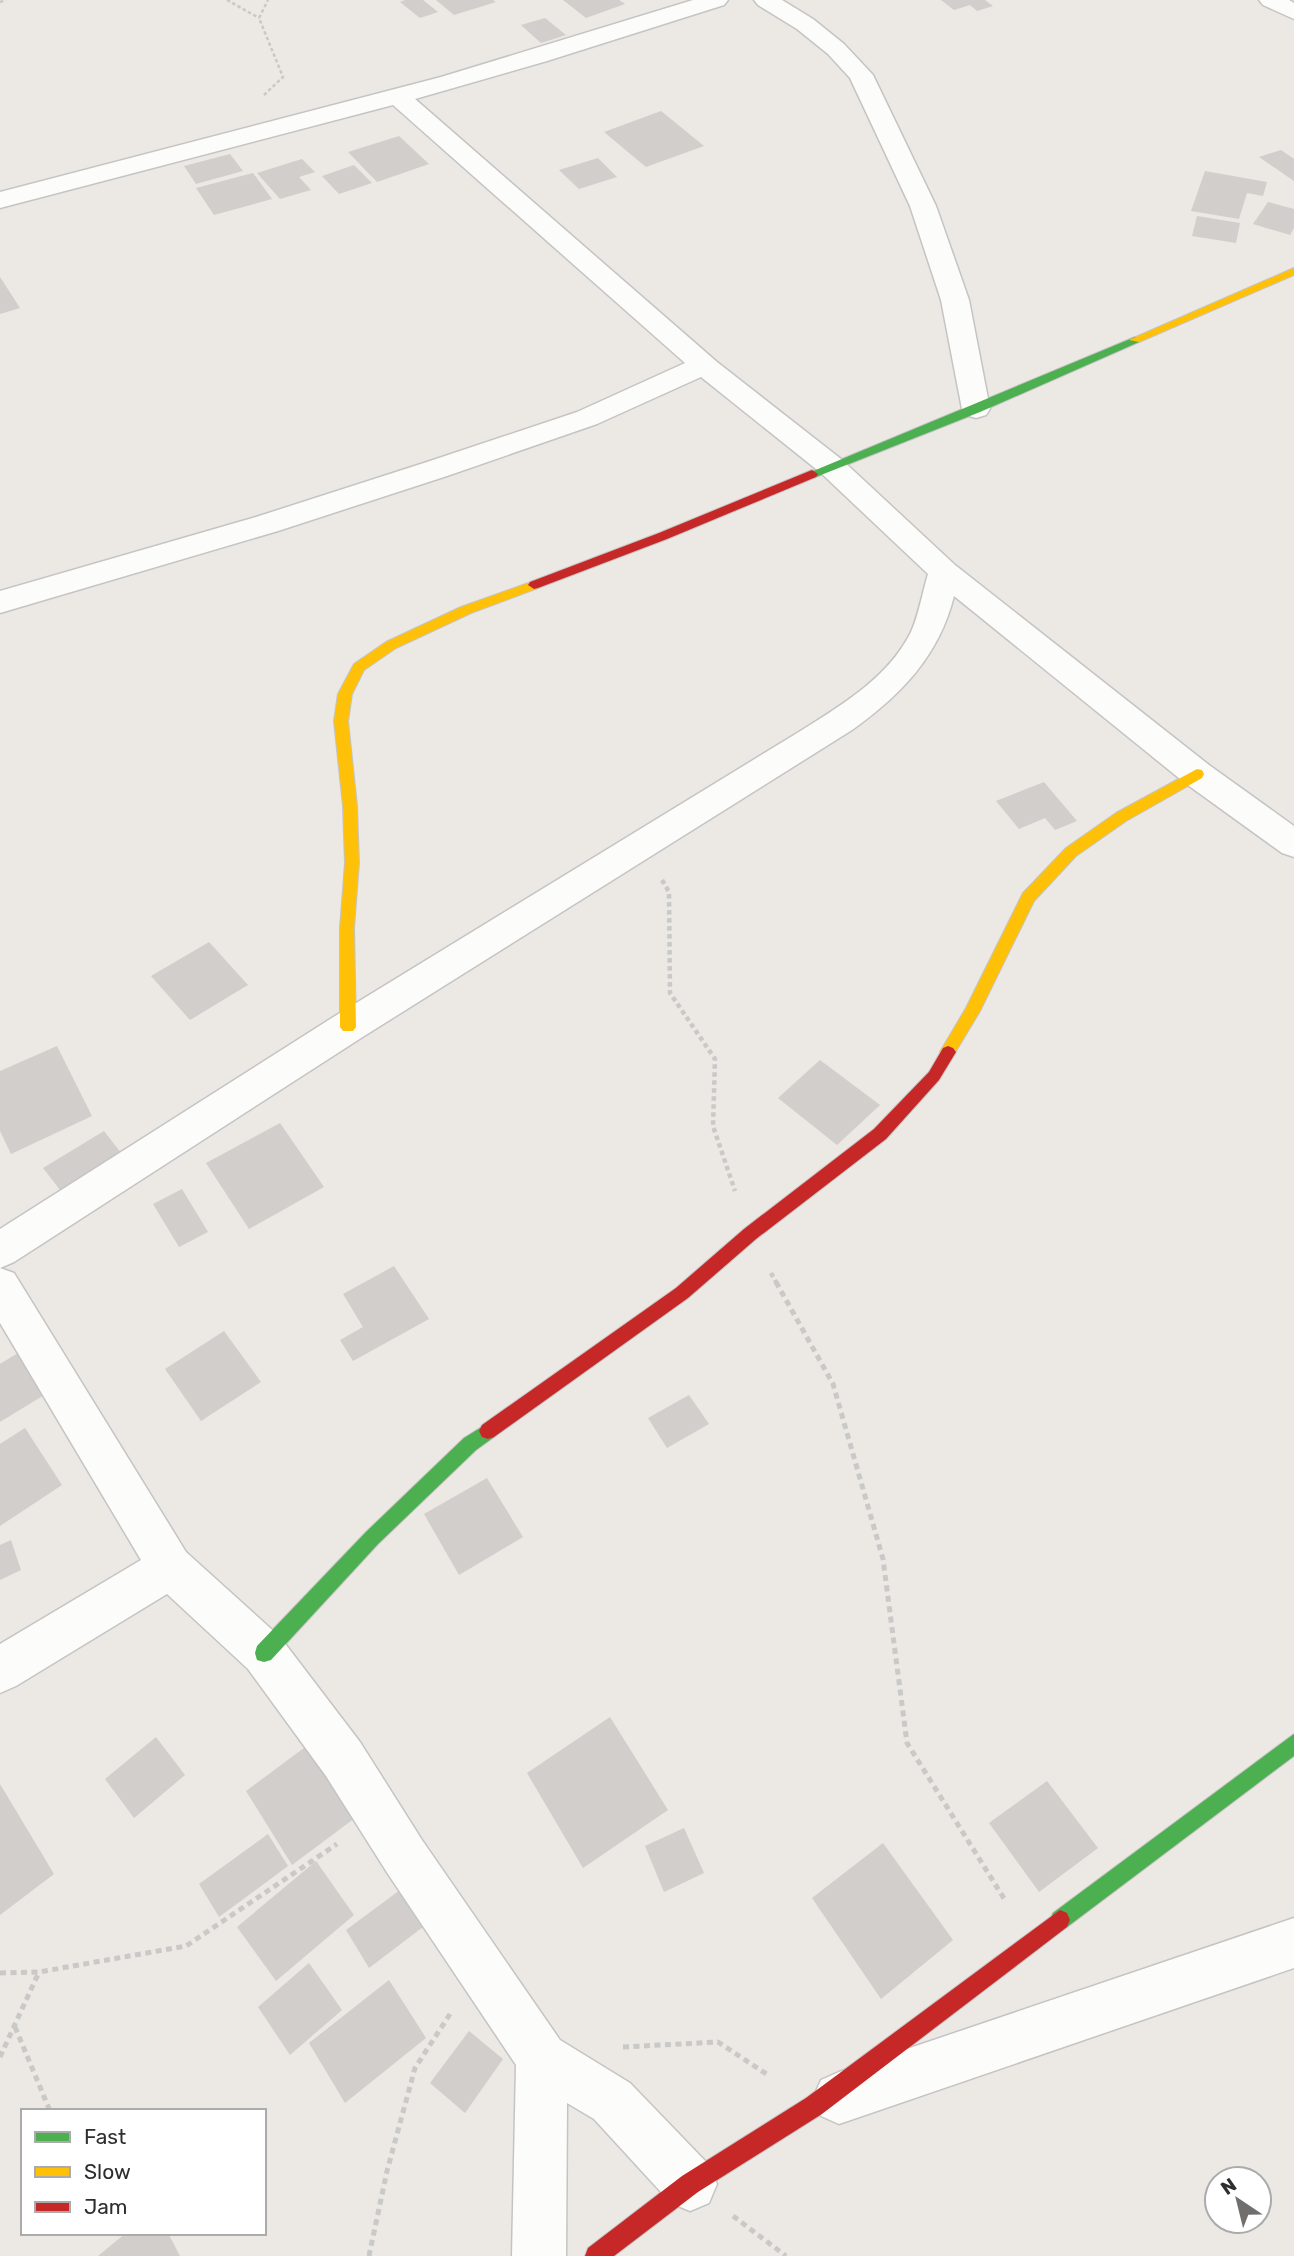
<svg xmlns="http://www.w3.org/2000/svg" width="1294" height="2256" viewBox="0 0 1294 2256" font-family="Rubik,sans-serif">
  <rect width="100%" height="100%" fill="#ece8e4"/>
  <!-- building -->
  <g fill="#d1cecb">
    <path d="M405 0H423L438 12 420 18 400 2Z"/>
    <path d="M436 0H493L496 2 454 15Z"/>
    <path d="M563 0H619L625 4 586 18Z"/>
    <path d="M941 0H985L993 6 977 11 970 5 954 10Z"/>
    <path d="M545 18 566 35 541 43 521 25Z"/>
    <path d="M661 111 704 146 646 167 604 132Z"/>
    <path d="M399 136 429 164 377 182 348 152Z"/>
    <path d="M1281 150 1294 159V181L1259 157Z"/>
    <path d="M230 154 243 171 196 184 184 166Z"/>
    <path d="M598 158 617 177 579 189 559 170Z"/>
    <path d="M302 159 315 172 299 177 311 190 280 199 257 173Z"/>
    <path d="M354 165 372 183 339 194 322 176Z"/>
    <path d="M1205 171 1267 182 1263 196 1247 193 1239 219 1191 211Z"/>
    <path d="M253 173 272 199 214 215 196 188Z"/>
    <path d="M1268 202 1294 209V228L1290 235 1253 224Z"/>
    <path d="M1197 216 1240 223 1236 243 1192 236Z"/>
    <path d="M0 277 20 308 0 314Z"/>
    <path d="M1044 782 1077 821 1055 830 1045 818 1019 829 996 801Z"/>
    <path d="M209 942 248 985 190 1020 151 976Z"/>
    <path d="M57 1046 92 1116 11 1154 0 1131V1071Z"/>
    <path d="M820 1060 880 1105 837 1145 778 1098Z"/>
    <path d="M280 1123 324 1187 249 1229 206 1163Z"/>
    <path d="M104 1131 125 1158 64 1195 43 1168Z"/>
    <path d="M182 1189 208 1232 179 1247 153 1204Z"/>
    <path d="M394 1266 429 1319 353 1361 340 1340 363 1327 343 1294Z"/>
    <path d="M224 1331 261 1382 201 1421 165 1369Z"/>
    <path d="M23 1350 49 1392 0 1422V1364Z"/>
    <path d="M689 1395 709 1424 667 1448 648 1418Z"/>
    <path d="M25 1428 62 1485 0 1526V1444Z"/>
    <path d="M487 1478 523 1537 459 1575 424 1514Z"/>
    <path d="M11 1540 21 1570 0 1580V1545Z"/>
    <path d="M610 1717 668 1810 583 1868 527 1773Z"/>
    <path d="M156 1737 185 1775 134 1818 105 1779Z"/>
    <path d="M312 1742 359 1815 292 1865 246 1791Z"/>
    <path d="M1047 1781 1098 1848 1039 1892 989 1823Z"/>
    <path d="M0 1784 54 1874 0 1915Z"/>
    <path d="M684 1828 704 1873 664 1892 645 1846Z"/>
    <path d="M268 1834 288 1866 219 1917 199 1884Z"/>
    <path d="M883 1843 953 1940 881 1999 812 1898Z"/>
    <path d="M316 1861 354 1915 276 1981 237 1927Z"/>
    <path d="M400 1890 423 1927 369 1968 346 1930Z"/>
    <path d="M309 1963 342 2010 290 2055 258 2007Z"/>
    <path d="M389 1980 426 2038 345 2103 309 2043Z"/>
    <path d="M469 2031 503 2059 465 2113 430 2083Z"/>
    <path d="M126 2233H168L180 2256H98Z"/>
  </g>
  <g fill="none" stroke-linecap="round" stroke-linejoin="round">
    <defs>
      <g id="street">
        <path d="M693 0H728L724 5 547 61 415 99 717 362 841 459 955 565 1209 765 1294 826V857L1282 853 1185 783 954 596C939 656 901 695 852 730L361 1038 14 1262 0 1268V1229L335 1016 794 735C837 708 888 679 911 632 919 614 922 594 928 574L821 473 701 377 597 424 447 476 278 531 0 613V591L256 517 427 462 577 412 685 363 393 105 0 208V192L441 77Z"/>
        <path d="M754 0H782L813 19 844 44 873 75 936 206 969 300 990 409 986 415 976 418 966 415 962 409 941 300 910 206 850 78 828 54 797 29 758 5Z"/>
        <path d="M1259 0H1289L1294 3V19L1263 5Z"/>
        <path d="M0 1268 14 1273 186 1552 280 1637 360 1742 422 1840 560 2040 630 2083 709 2165 717 2184 709 2203 690 2211 671 2203 594 2119 567 2103 566 2256H512L516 2065 388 1874 326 1776 248 1669 167 1594 16 1686 0 1693V1644L141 1560 0 1323Z"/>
        <path d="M1294 1918V1968L839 2124 821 2116 813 2098 821 2080 839 2072Z"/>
      </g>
      <g id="fast">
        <path d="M1135 337 1139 338V342L980 412 816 477 812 478 806 474Z"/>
        <path d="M488 1423 494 1425 497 1431 494 1437 476 1450 378 1544 271 1660 264 1662 257 1660 255 1653 257 1646 366 1532 464 1438Z"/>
        <path d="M1294 1734V1756L1067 1927 1060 1930 1053 1927 1050 1920 1053 1913Z"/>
      </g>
      <g id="slow">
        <path d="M1294 268V275L1139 342 1129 340Z"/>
        <path d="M534 581 540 585 538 588 471 613 396 648 364 670 352 694 348 721 357 806 359 863 354 928 356 1027 353 1031H343L340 1027V928L345 863 343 806 334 721 338 694 354 664 386 642 461 607Z"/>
        <path d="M1197 769 1202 770 1204 774 1202 778 1126 821 1076 856 1034 901 980 1011 953 1056H943L940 1052 966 1008 1023 893 1066 848 1116 813Z"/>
      </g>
      <g id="jam">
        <path d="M812 470 818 474 816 477 667 539 538 588 534 589 528 585 530 582 659 533Z"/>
        <path d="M948 1046 953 1048 956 1052 939 1080 886 1139 756 1239 688 1298 494 1437 488 1439 482 1437 479 1431 482 1425 676 1288 744 1229 874 1129 929 1072 943 1048Z"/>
        <path d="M1060 1910 1067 1913 1070 1920 1067 1927 822 2114 698 2192 614 2256H585L588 2248 682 2176 806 2098Z"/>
      </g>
    </defs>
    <!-- street casing -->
    <use href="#street" stroke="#c5c4c5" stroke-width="3"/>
    <!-- fast casing -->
    <use href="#fast" stroke="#c5c4c5" stroke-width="2"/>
    <!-- slow casing -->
    <use href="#slow" stroke="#c5c4c5" stroke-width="2"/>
    <!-- jam casing -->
    <use href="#jam" stroke="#c5c4c5" stroke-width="2"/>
    <!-- path-far2 -->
    <g stroke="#c9c9c8" stroke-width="2.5" stroke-dasharray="3.5 2.5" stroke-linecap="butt">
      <path d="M227 0 259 18"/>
      <path d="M0 2 6 0"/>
      <path d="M264 95 283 77 259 18 268 0"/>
    </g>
    <!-- path-far1 -->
    <g stroke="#c9c9c8" stroke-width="4.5" stroke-dasharray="4.5 3.5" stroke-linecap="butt">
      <path d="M662 880 669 892 670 993 715 1059 713 1126 735 1191"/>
      <path d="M771 1273 777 1284"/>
    </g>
    <!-- path -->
    <g stroke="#c9c9c8" stroke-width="5" stroke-dasharray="6 4.5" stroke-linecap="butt">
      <path d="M776 1282 833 1384 883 1559 907 1743 1005 1900"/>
      <path d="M0 1973 39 1972 186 1946 337 1844"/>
      <path d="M15 2027 50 2111"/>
      <path d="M623 2047 718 2042 768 2075"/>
      <path d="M0 2057 39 1972"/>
      <path d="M733 2216 786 2256"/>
      <path d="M369 2256 387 2171 415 2068 450 2014"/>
    </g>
    <!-- street -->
    <use href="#street" fill="#fcfcfb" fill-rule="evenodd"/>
    <!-- fast -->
    <use href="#fast" fill="#4caf50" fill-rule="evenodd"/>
    <!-- slow -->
    <use href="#slow" fill="#ffc107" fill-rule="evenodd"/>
    <!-- jam -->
    <use href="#jam" fill="#c62828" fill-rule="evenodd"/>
  </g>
  <!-- legend -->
  <rect x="21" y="2109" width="245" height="126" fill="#ffffff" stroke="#ababab" stroke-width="2"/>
  <rect x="35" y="2132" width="35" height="10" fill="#4caf50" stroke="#ababab" stroke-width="2"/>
  <text x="84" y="2144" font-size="21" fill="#2e2e2e">Fast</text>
  <rect x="35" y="2167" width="35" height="10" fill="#ffc107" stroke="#ababab" stroke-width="2"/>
  <text x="84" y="2179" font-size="21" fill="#2e2e2e">Slow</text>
  <rect x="35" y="2202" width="35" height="10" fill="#c62828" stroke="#ababab" stroke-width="2"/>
  <text x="84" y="2214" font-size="21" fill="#2e2e2e">Jam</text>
  <!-- north arrow -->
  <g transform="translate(1238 2200) rotate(325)"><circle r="33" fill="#ffffff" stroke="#ababab" stroke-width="2"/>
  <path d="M0-5L12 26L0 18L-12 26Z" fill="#706f6e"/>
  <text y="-10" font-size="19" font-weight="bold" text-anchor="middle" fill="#2e2e2e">N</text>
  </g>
</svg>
